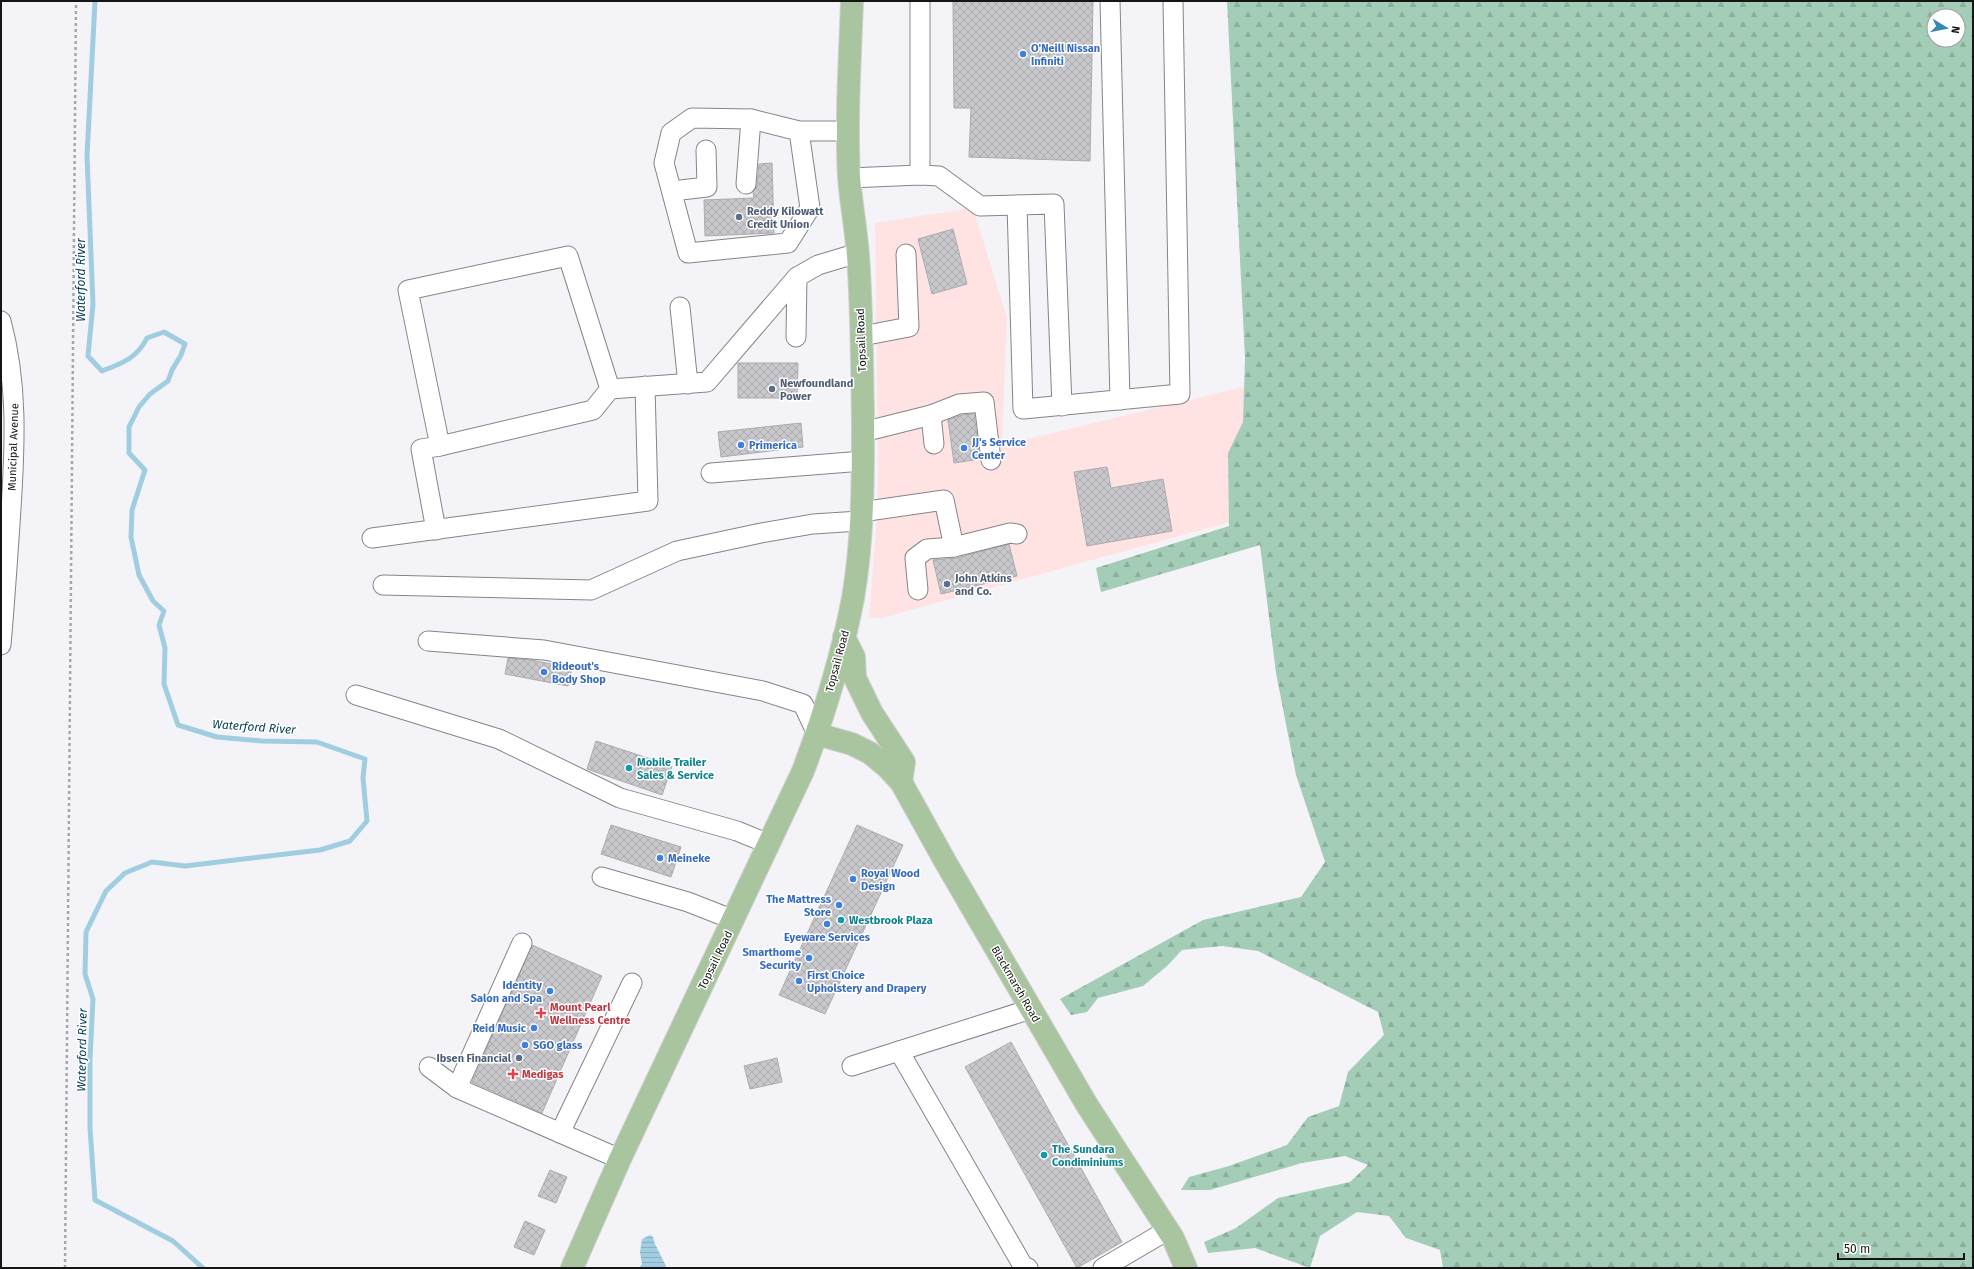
<svg xmlns="http://www.w3.org/2000/svg" width="1974" height="1269" viewBox="0 0 1974 1269" font-family="'Fira Sans',sans-serif">
  <defs>
    <pattern id="forest-firs" width="22" height="20" patternUnits="userSpaceOnUse"><rect width="22" height="20" fill="#a4cdb7"/><path d="M5 1l3.5 6h-7zM16 11l3.5 6h-7z" fill="#8caf9d"/></pattern>
    <pattern id="water-rules" width="6" height="5" patternUnits="userSpaceOnUse"><rect width="6" height="5" fill="#a1cde1"/><path d="M0 2.5h6" fill="none" stroke="#8aafc0"/></pattern>
    <pattern id="building-cross-hatch" width="8" height="8" patternUnits="userSpaceOnUse"><rect width="8" height="8" fill="#c8c8cc"/><path d="M0 0l8 8M0 8l8-8" fill="none" stroke="#ababae"/></pattern>
  </defs>
  <rect width="100%" height="100%" fill="#f4f4f8"/>
  <!-- commercial -->
  <path fill="#ffe3e3" d="M973 208 1007 318 1002 445 1252 385 1266 512 882 618H869L877 516 878 472 875 223Z"/>
  <!-- forest -->
  <path fill="url(#forest-firs)" fill-rule="evenodd" d="M1227 1H1973V1268H1443L1440 1250 1406 1238 1389 1216 1357 1212 1320 1236 1310 1268 1255 1248 1208 1253 1204 1242 1236 1228 1278 1198 1350 1182 1368 1165 1345 1156 1302 1163 1210 1190H1181L1189 1177 1229 1166 1287 1145 1308 1117 1339 1106 1348 1072 1384 1035 1378 1012 1258 951 1222 946 1182 950 1167 966 1143 986 1098 998 1087 1012 1071 1015 1060 999 1203 920 1301 897 1325 862 1296 775 1276 673 1260 545 1101 592 1096 568 1229 526 1228 453 1243 422 1245 358ZM1934 16H1958V40H1934Z"/>
  <!-- water -->
  <path fill="url(#water-rules)" d="M650 1235 653 1237 655 1244 667 1268H639L642 1264 640 1252 642 1239Z"/>
  <g fill="none" stroke-linecap="round" stroke-linejoin="round">
    <!-- stream -->
    <path stroke="#a1cde1" stroke-width="5" d="M95 1 87 156 93 304 88 356 102 371C123 363 137 358 147 338L164 332 185 344 181 355 172 370 168 381 150 394 139 407 129 427V453L145 470 132 510 131 537 139 575 153 601 164 611 159 625 165 648 164 684 178 725 217 737 262 741 317 742 365 759 363 778 367 821 350 841 320 850 185 866 152 862 125 873 106 891 86 932 85 974 93 999 90 1059V1128L95 1200 173 1241 203 1268"/>
  </g>
  <!-- building -->
  <g fill="url(#building-cross-hatch)" stroke="#ababae">
    <path d="M953 1H1093L1090 161 969 157 971 108H954Z"/>
    <path d="M772 163 774 233 705 236 704 200 754 198 753 192 757 185 759 164Z"/>
    <path d="M953 229 967 284 932 294 918 239Z"/>
    <path d="M738 363H798L797 398H738Z"/>
    <path d="M974 414 980 459 954 463 948 420 962 415Z"/>
    <path d="M801 423 803 447 721 457 718 432Z"/>
    <path d="M1107 467 1111 488 1163 479 1172 531 1087 546 1074 472Z"/>
    <path d="M1009 544 1017 576 941 594 933 560 957 558Z"/>
    <path d="M508 658 531 660 572 668 568 686 505 674Z"/>
    <path d="M596 741 672 766 662 795 587 769Z"/>
    <path d="M611 825 681 847 671 877 601 854Z"/>
    <path d="M857 825 903 845 825 1014 779 995Z"/>
    <path d="M532 945 602 976 542 1113 472 1082Z"/>
    <path d="M1011 1042 1122 1242 1077 1268 965 1067Z"/>
    <path d="M777 1058 782 1082 750 1089 744 1066Z"/>
    <path d="M550 1170 567 1177 556 1203 538 1196Z"/>
    <path d="M525 1221 545 1230 534 1255 514 1247Z"/>
  </g>
  <g fill="none" stroke-linecap="round" stroke-linejoin="round">
    <defs>
      <g id="minor">
        <path d="M1110 1 1120 400"/>
        <path d="M799 131 810 208 788 243 688 253 664 163 671 133 692 118 751 119 799 131H849"/>
        <path d="M920 175V1"/>
        <path d="M849 178 920 175 939 176 980 206 1054 204 1062 406"/>
        <path d="M746 184 751 119"/>
        <path d="M672 191 707 187 706 150"/>
        <path d="M1017 205 1023 409 1180 394 1173 1"/>
        <path d="M680 307 688 384"/>
        <path d="M1 321C18 384 15 445 11 509 8 554 5 600 1 645"/>
        <path d="M862 336 909 327 906 254"/>
        <path d="M796 337 797 277 818 265 858 253"/>
        <path d="M610 389 593 410 440 446 408 290 568 256 610 389 707 382 797 277"/>
        <path d="M931 415 959 404 984 402 991 460"/>
        <path d="M863 432 931 415 934 444"/>
        <path d="M711 473 863 461"/>
        <path d="M861 512 944 500 954 547 1010 533 1017 534"/>
        <path d="M436 530 421 449 440 446"/>
        <path d="M372 538 648 501 645 386"/>
        <path d="M383 585 591 590 677 551 761 533 813 524 860 521"/>
        <path d="M918 590 915 558 927 549 954 547"/>
        <path d="M428 641 544 650 763 691 803 704 817 734"/>
        <path d="M356 695 499 739 620 798 737 831 769 844"/>
        <path d="M602 877 688 902 734 920"/>
        <path d="M522 943 457 1088 620 1159"/>
        <path d="M899 1051 1023 1266 1028 1268"/>
        <path d="M852 1066 1031 1009"/>
        <path d="M429 1067 457 1088"/>
        <path d="M560 1133 632 983"/>
        <path d="M1103 1268 1168 1230"/>
      </g>
      <g id="major">
        <path d="M844 637 854 657 855 678 872 713 904 762 901 782"/>
        <path d="M817 734 852 744 870 753 887 767 901 782 946 863 1087 1105 1173 1238 1186 1268"/>
        <path d="M572 1268 620 1159 803 771C824 715 842 656 853 598 863 540 863 481 863 422 862 366 862 310 858 255 856 229 851 203 849 177 846 118 850 59 852 1"/>
      </g>
    </defs>
    <!-- minor casing -->
    <use href="#minor" stroke="#858588" stroke-width="21"/>
    <!-- major casing -->
    <use href="#major" stroke="#d0d0d0" stroke-width="24"/>
    <!-- path -->
    <path stroke="#a7a7aa" stroke-width="2.5" stroke-dasharray="3 3" stroke-linecap="butt" d="M65 1268 76 1"/>
    <!-- minor -->
    <use href="#minor" stroke="#fff" stroke-width="19"/>
    <!-- major -->
    <use href="#major" stroke="#a9c59f" stroke-width="22"/>
  </g>
  <!-- markers -->
  <g fill="#3f7fe0" stroke="#fff" stroke-width="1.5">
    <circle cx="1023" cy="54" r="4"/>
    <circle cx="741" cy="445" r="4"/>
    <circle cx="964" cy="448" r="4"/>
    <circle cx="544" cy="672" r="4"/>
    <circle cx="660" cy="858" r="4"/>
    <circle cx="853" cy="879" r="4"/>
    <circle cx="839" cy="905" r="4"/>
    <circle cx="827" cy="924" r="4"/>
    <circle cx="809" cy="958" r="4"/>
    <circle cx="799" cy="981" r="4"/>
    <circle cx="550" cy="991" r="4"/>
    <circle cx="534" cy="1028" r="4"/>
    <circle cx="525" cy="1045" r="4"/>
  </g>
  <g fill="#5c6f8a" stroke="#fff" stroke-width="1.5">
    <circle cx="739" cy="217" r="4"/>
    <circle cx="772" cy="389" r="4"/>
    <circle cx="947" cy="584" r="4"/>
    <circle cx="519" cy="1058" r="4"/>
  </g>
  <g fill="#0f9aa8" stroke="#fff" stroke-width="1.5">
    <circle cx="629" cy="768" r="4"/>
    <circle cx="841" cy="920" r="4"/>
    <circle cx="1044" cy="1155" r="4"/>
  </g>
  <g fill="#e0444e" stroke="#fff" stroke-width="1.5">
    <path d="M539 1007h4v4h4v4h-4v4h-4v-4h-4v-4h4z"/>
    <path d="M511 1068h4v4h4v4h-4v4h-4v-4h-4v-4h4z"/>
  </g>
  <g text-anchor="middle" stroke-width="3" stroke-linejoin="round" paint-order="stroke">
    <!-- shop labels -->
    <g font-size="11" font-weight="bold" fill="#366cbe" stroke="#fff" text-anchor="start">
      <text x="1031" y="52">O'Neill Nissan<tspan x="1031" dy="13">Infiniti</tspan></text>
      <text x="972" y="446">JJ's Service<tspan x="972" dy="13">Center</tspan></text>
      <text x="749" y="449">Primerica</text>
      <text x="552" y="670">Rideout's<tspan x="552" dy="13">Body Shop</tspan></text>
      <text x="668" y="862">Meineke</text>
      <text x="861" y="877">Royal Wood<tspan x="861" dy="13">Design</tspan></text>
      <text x="831" y="903" text-anchor="end">The Mattress<tspan x="831" dy="13">Store</tspan></text>
      <text x="827" y="941" text-anchor="middle">Eyeware Services</text>
      <text x="801" y="956" text-anchor="end">Smarthome<tspan x="801" dy="13">Security</tspan></text>
      <text x="807" y="979">First Choice<tspan x="807" dy="13">Upholstery and Drapery</tspan></text>
      <text x="542" y="989" text-anchor="end">Identity<tspan x="542" dy="13">Salon and Spa</tspan></text>
      <text x="526" y="1032" text-anchor="end">Reid Music</text>
      <text x="533" y="1049">SGO glass</text>
    </g>
    <!-- service labels -->
    <g font-size="11" font-weight="bold" fill="#4e5e75" stroke="#fff" text-anchor="start">
      <text x="747" y="215">Reddy Kilowatt<tspan x="747" dy="13">Credit Union</tspan></text>
      <text x="780" y="387">Newfoundland<tspan x="780" dy="13">Power</tspan></text>
      <text x="955" y="582">John Atkins<tspan x="955" dy="13">and Co.</tspan></text>
      <text x="511" y="1062" text-anchor="end">Ibsen Financial</text>
    </g>
    <!-- street labels -->
    <g font-size="11" fill="#151516" stroke="#fff">
      <text transform="translate(861 340) rotate(-92)" y="4">Topsail Road</text>
      <text transform="translate(13 447) rotate(-88)" y="4">Municipal Avenue</text>
      <text transform="translate(837 661) rotate(-75)" y="4">Topsail Road</text>
      <text transform="translate(715 960) rotate(-64)" y="4">Topsail Road</text>
      <text transform="translate(1016 984) rotate(60)" y="4">Blackmarsh Road</text>
    </g>
    <!-- culture labels -->
    <g font-size="11" font-weight="bold" fill="#0d838f" stroke="#fff" text-anchor="start">
      <text x="637" y="766">Mobile Trailer<tspan x="637" dy="13">Sales &amp; Service</tspan></text>
      <text x="849" y="924">Westbrook Plaza</text>
      <text x="1052" y="1153">The Sundara<tspan x="1052" dy="13">Condiminiums</tspan></text>
    </g>
    <!-- health labels -->
    <g font-size="11" font-weight="bold" fill="#be3a42" stroke="#fff" text-anchor="start">
      <text x="550" y="1011">Mount Pearl<tspan x="550" dy="13">Wellness Centre</tspan></text>
      <text x="522" y="1078">Medigas</text>
    </g>
    <!-- water labels -->
    <g font-size="12" font-style="italic" fill="#003d52" stroke="#fff">
      <text transform="translate(81 280) rotate(-90)" y="4">Waterford River</text>
      <text transform="translate(254 727) rotate(4)" y="4">Waterford River</text>
      <text transform="translate(82 1050) rotate(-89)" y="4">Waterford River</text>
    </g>
  </g>
  <!-- border -->
  <rect width="1974" height="1269" fill="none" stroke="#151516" stroke-width="4"/>
  <!-- north arrow -->
  <g transform="translate(1946 28) rotate(100)"><circle r="19" fill="#ffffff" stroke="#a1a1a2"/>
  <path d="M0-3L7 15L0 10L-7 15Z" fill="#3588b8"/>
  <text y="-6" font-size="11" font-weight="bold" text-anchor="middle" fill="#151516">N</text>
  </g>
  <!-- scale -->
  <path d="M1838 1253v6h126v-6" fill="none" stroke="#151516" stroke-width="2"/>
  <text x="1844" y="1253" font-size="12" fill="#151516" stroke="#ffffff" stroke-width="3" paint-order="stroke">50 m</text>
</svg>
